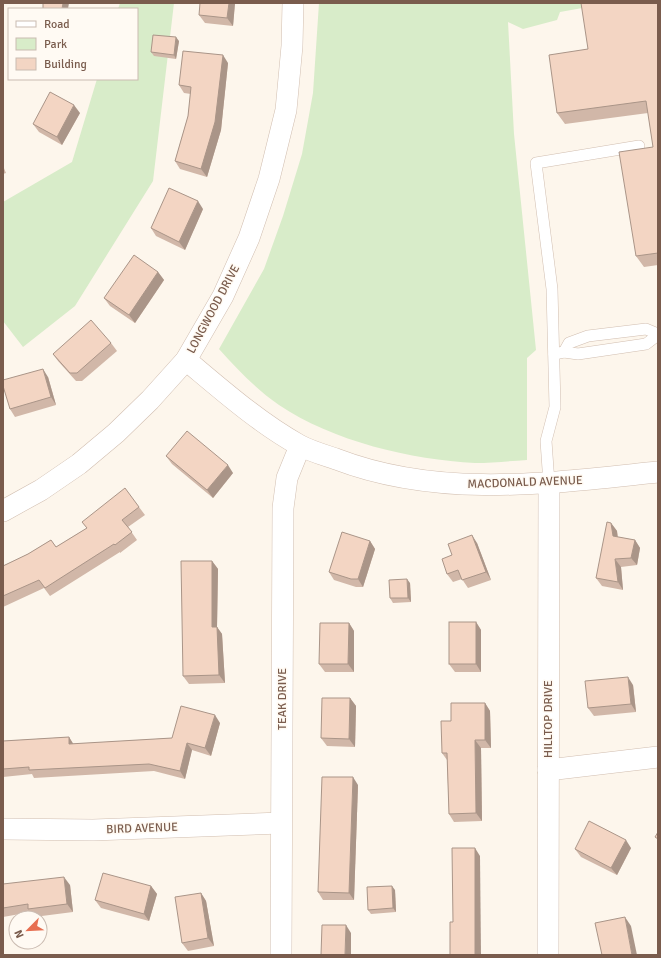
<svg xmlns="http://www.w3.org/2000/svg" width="661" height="958" viewBox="0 0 661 958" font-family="Signika,sans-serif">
  <rect width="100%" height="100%" fill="#fdf6ec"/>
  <!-- green -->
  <g fill="#d8ecc9">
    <path d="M120 3H174L153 181 75 306 23 347 3 321V202L72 162 97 79H137V9H118Z"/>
    <path d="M319 3H587L588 7 560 12 557 20 523 29 508 22 514 134 536 350 527 358V460C510 461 492 463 475 463 412 460 332 441 279 405 256 389 237 369 219 349L264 269 283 216 302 154 313 93Z"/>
  </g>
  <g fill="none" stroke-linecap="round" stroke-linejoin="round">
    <defs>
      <g id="lane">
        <path d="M564 352 569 343 588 336 646 329 658 334"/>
        <path d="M554 354 564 352 578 354 646 344 658 335"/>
        <path d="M549 483 546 441 555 407 552 289 536 163 639 146"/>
      </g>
      <g id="street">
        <path d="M186 360C222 390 258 422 299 445 310 451 324 455 336 459 440 499 550 483 658 472"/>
        <path d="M3 511 41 490 79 464 116 433 150 400 186 360 223 296 249 238 269 179 286 110 292 46 293 3"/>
        <path d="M548 770 658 757"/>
        <path d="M3 829 93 830 281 823"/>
        <path d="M281 955 283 508 287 478 300 446"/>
        <path d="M548 955 549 483"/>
      </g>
    </defs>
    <!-- lane casing -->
    <use href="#lane" stroke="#d1beb0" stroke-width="12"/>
    <!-- street casing -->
    <use href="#street" stroke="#d1beb0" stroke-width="22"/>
    <!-- lane -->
    <use href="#lane" stroke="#fff" stroke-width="11"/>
    <!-- street -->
    <use href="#street" stroke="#fff" stroke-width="21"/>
  </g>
  <!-- wall -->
  <g fill="#d1b7a8">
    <path d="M235 3 233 26 205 23 199 15Z"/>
    <path d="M658 3V265L644 267 636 256 653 147 648 113 565 124 557 113 588 49Z"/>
    <path d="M179 41 176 59 154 56 151 52Z"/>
    <path d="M228 63 221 130 207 177 180 169 175 161 188 116 191 94 184 93 179 85Z"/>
    <path d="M80 113 62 145 39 132 33 124Z"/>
    <path d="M3 166 6 173 3 174Z"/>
    <path d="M203 209 185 250 156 236 151 228Z"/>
    <path d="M158 272 164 280 135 323 110 306 104 298Z"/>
    <path d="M111 343 117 351 82 381H76L58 361 53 354Z"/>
    <path d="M48 377 56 405 15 417 10 409Z"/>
    <path d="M166 456 233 473 213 498 172 464Z"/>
    <path d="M139 507 145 515 128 527 137 540 120 553V552L50 596 44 588 3 607V566L28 554 51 540 56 547 87 528 82 522Z"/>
    <path d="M611 523 617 531 618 537 635 540 640 548 637 565 621 567 623 590 602 586 596 578Z"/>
    <path d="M370 541 375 549 363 587H356L334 580 329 572Z"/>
    <path d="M477 543 491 580 468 588 462 579 453 582 447 574 452 555Z"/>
    <path d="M212 561 218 569 217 627 222 634 225 683 189 684 183 676Z"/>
    <path d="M410 583 411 602 393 603 390 598Z"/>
    <path d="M476 622 481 630V672H455L449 664Z"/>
    <path d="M349 623 354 631V672H325L319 664Z"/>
    <path d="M633 685 636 712 594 716 588 708Z"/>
    <path d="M350 698 356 706 355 747 327 746 321 738Z"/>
    <path d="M485 703 490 711 491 748H481L482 821 454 822 449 814 447 760 442 753 451 721Z"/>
    <path d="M220 723 211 756 192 750 185 779 154 771 34 778 32 774 3 777V741L69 737 73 744 172 738Z"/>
    <path d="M358 785 354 900H323L318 892Z"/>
    <path d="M631 848 617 875 581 857 575 849Z"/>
    <path d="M3 884 70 885 73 912 34 917 31 912 3 917Z"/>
    <path d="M151 886 157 894 149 921 101 908 95 900Z"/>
    <path d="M395 890 396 912 371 914 368 910Z"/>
    <path d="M201 893 206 901 214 946 188 951 182 943Z"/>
  </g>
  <!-- shaded-wall -->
  <g fill="#aa9588">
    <path d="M63 3H69L68 9H62Z"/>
    <path d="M229 3H235L233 26 227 18Z"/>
    <path d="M176 37 179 41 176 59 174 55Z"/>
    <path d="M223 55 228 63 221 130 207 177 201 169Z"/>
    <path d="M74 105 80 113 62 145 57 137Z"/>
    <path d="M198 201 203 209 185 250 179 242Z"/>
    <path d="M158 272 164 280 135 323 129 315Z"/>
    <path d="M43 369 48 377 56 405 51 397Z"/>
    <path d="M228 465 233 473 213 498 207 490Z"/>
    <path d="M611 523 617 531 618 544 613 536Z"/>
    <path d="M472 535 477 543 491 580 486 572Z"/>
    <path d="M635 540 640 548 637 565 631 558Z"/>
    <path d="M370 541 375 549 363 587 358 579Z"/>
    <path d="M615 559 621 567 623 590 618 582Z"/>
    <path d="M212 561 218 569 217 627 222 634 225 683 219 675 212 627Z"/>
    <path d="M407 579 410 583 411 602 408 598Z"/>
    <path d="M476 622 481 630V672L476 664Z"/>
    <path d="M349 623 354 631V672L348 664Z"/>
    <path d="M628 677 633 685 636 712 631 704Z"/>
    <path d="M350 698 356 706 355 747 349 739Z"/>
    <path d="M485 703 490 711 491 748 485 740Z"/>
    <path d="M215 715 220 723 211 756 205 748Z"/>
    <path d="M69 737 74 745 69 744Z"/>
    <path d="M475 740 481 748 482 821 476 813Z"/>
    <path d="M187 743 192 750 185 779 180 771Z"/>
    <path d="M353 777 358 785 354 900 349 893Z"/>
    <path d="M626 840 631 848 617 875 611 868Z"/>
    <path d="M475 848 480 856 481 955H475Z"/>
    <path d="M64 877 70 885 73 912 67 904Z"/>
    <path d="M151 886 157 894 149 921 144 914Z"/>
    <path d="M392 886 395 890 396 912 393 908Z"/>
    <path d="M201 893 206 901 214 946 208 938Z"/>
    <path d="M625 917 631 926 637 955H632Z"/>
    <path d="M346 925 351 933V955H345Z"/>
  </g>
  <!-- building -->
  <g fill="#f3d5c3" stroke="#aa9588">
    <path d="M43 3H63L62 9H43Z"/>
    <path d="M200 3H229L227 18 199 15Z"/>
    <path d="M581 3H658V253L636 256 619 152 653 147 646 101 557 113 549 55 588 49Z"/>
    <path d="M153 35 176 37 174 55 151 52Z"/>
    <path d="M183 51 223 55 215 122 201 169 175 161 188 116 191 87 179 85Z"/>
    <path d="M50 92 74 105 57 137 33 124Z"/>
    <path d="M169 188 198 201 179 242 151 228Z"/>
    <path d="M134 255 158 272 129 315 104 298Z"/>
    <path d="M91 320 111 343 77 373H70L53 354Z"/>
    <path d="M43 369 51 397 10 409 3 386V380Z"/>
    <path d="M187 431 228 465 207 490 166 456Z"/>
    <path d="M125 488 139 507 122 520 132 532 115 545 114 544 45 588 39 580 3 596V566L28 554 51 540 56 547 87 528 82 522Z"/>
    <path d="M607 522 611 523 613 536 635 540 631 558 615 559 618 582 596 578Z"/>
    <path d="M342 532 370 541 358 579H351L329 572Z"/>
    <path d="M472 535 486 572 462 580 458 570 447 574 442 559 452 555 448 544Z"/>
    <path d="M181 561H212V627H217L219 675 183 676Z"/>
    <path d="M407 579 408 598H390L389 580Z"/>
    <rect x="449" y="622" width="27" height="42"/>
    <path d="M320 623H349L348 664H319Z"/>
    <path d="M628 677 631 704 588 708 585 681Z"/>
    <path d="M322 698H350L349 739 321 738Z"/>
    <path d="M451 703H485V740H475L476 813 449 814 447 753H442L441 721H451Z"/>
    <path d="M181 706 215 715 205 748 187 743 180 771 149 764 29 770V767L3 769V741L69 737V744L172 738Z"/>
    <path d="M322 777H353L349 893 318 892Z"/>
    <path d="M589 821 626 840 611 868 575 849Z"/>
    <path d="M658 832V839L655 837Z"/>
    <path d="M452 848H475V955H450V922H453Z"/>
    <path d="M103 873 151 886 144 914 95 900Z"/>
    <path d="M64 877 67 904 28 909V904L3 908V884Z"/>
    <path d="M392 886 393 908 368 910 367 887Z"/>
    <path d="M201 893 208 938 182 943 175 897Z"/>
    <path d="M625 917 632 955H602L595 923Z"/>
    <path d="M322 925H346L345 955H321Z"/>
  </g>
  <g text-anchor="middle" stroke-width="3" stroke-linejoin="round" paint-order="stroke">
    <!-- street labels -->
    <g font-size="12" fill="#7a5c4d" stroke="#fffaf3">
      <text transform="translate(213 309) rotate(-62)" y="4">LONGWOOD DRIVE</text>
      <text transform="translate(525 482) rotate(-2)" y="4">MACDONALD AVENUE</text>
      <text transform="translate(282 699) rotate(-90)" y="4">TEAK DRIVE</text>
      <text transform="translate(548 719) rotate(-90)" y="4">HILLTOP DRIVE</text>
      <text transform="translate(142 828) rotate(-2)" y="4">BIRD AVENUE</text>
    </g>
  </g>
  <!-- border -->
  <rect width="661" height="958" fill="none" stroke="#7a5c4d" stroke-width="8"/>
  <!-- legend -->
  <rect x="8" y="8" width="130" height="72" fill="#fffaf3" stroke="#cabbb1"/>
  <rect x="16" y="21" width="20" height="6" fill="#ffffff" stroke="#cabbb1"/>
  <text x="44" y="28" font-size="12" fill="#7a5c4d">Road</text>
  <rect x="16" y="38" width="20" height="12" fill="#d8ecc9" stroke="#cabbb1"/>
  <text x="44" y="48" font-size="12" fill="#7a5c4d">Park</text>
  <rect x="16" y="58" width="20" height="12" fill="#f3d5c3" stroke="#cabbb1"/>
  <text x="44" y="68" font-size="12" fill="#7a5c4d">Building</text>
  <!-- north arrow -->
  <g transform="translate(28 930) rotate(246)"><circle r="19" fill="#fffaf3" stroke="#cabbb1"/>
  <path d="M0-3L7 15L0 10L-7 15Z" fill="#e76f51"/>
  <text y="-6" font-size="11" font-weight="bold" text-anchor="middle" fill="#7a5c4d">N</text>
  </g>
</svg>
